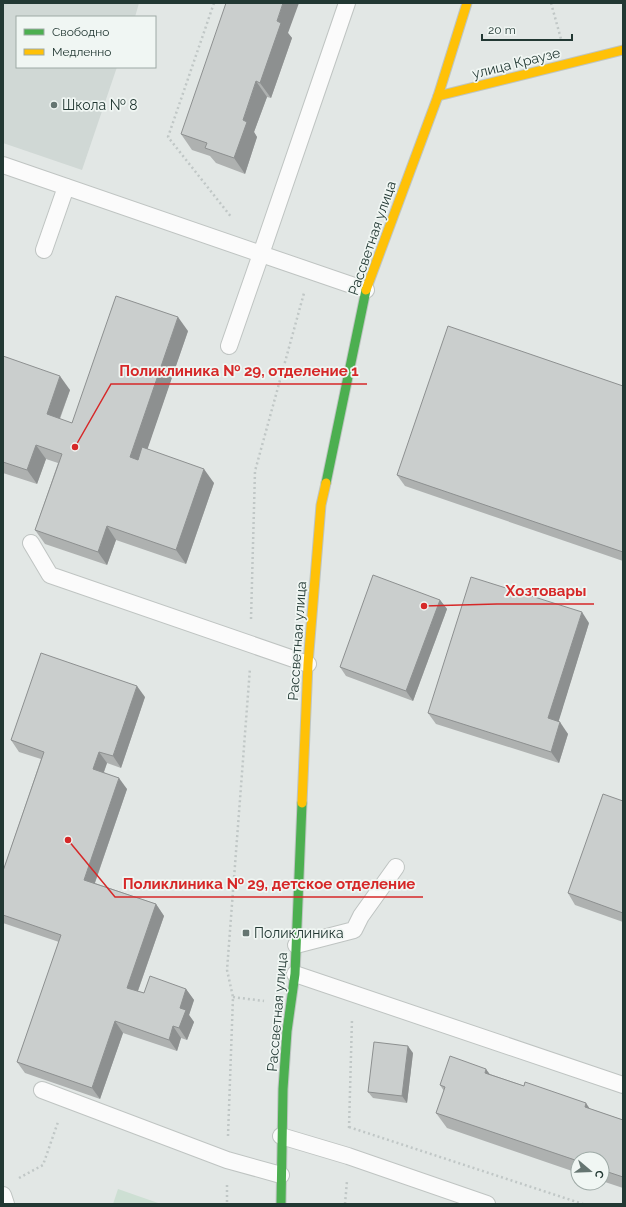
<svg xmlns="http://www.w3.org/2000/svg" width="626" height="1207" viewBox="0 0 626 1207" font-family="Raleway,sans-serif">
  <rect width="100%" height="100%" fill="#e2e7e5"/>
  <!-- built -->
  <path fill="#d0d8d5" d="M3 3H139L135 17H17V67H117L82 170 3 143Z"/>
  <!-- green -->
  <path fill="#cddfd3" d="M118 1189 161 1204H113Z"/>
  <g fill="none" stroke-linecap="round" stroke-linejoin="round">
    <defs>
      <g id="lane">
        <path d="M347 3 261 254 366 290"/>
        <path d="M3 165 261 254 229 346"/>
        <path d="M44 250 66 187"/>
        <path d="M31 543 50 575 308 664"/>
        <path d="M296 945 354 930 361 916 396 867"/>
        <path d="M295 974 623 1085"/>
        <path d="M42 1090 227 1160 281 1175"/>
        <path d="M281 1136 348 1156 487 1204"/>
        <path d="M3 1195 6 1204"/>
      </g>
      <g id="fast">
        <path d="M326 483 366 290"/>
        <path d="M281 1204 283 1089 287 1031 295 974 302 803"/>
      </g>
      <g id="slow">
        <path d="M438 96 623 50"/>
        <path d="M366 290 438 96 467 3"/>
        <path d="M302 803 308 664 321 505 326 483"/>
      </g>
    </defs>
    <!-- lane casing -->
    <use href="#lane" stroke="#bfc4c2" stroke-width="18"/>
    <!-- fast casing -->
    <use href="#fast" stroke="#bec5c2" stroke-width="11"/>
    <!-- slow casing -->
    <use href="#slow" stroke="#bec5c2" stroke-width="11"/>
    <!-- path -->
    <g stroke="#c0c7c6" stroke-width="2.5" stroke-dasharray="2 3" stroke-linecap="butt">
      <path d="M214 3 168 137 232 218"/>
      <path d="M551 3 561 39"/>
      <path d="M251 619 255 471 304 293"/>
      <path d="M233 997 264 1001"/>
      <path d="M349 1127 583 1204"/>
      <path d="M349 1128 352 1019"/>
      <path d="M228 1136 233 997 227 970 250 668"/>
      <path d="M19 1178 43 1165 58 1122"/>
      <path d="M227 1185V1204"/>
      <path d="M345 1204 347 1181"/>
    </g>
    <!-- lane -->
    <use href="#lane" stroke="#fbfbfb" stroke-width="16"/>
    <!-- fast -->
    <use href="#fast" stroke="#4caf50" stroke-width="9"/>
    <!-- slow -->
    <use href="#slow" stroke="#ffc107" stroke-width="9"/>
  </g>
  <!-- wall -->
  <g fill="#aeb1b0">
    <path d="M288 33 292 38 271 98 267 97 254 132 257 137 245 174 216 163 210 156 192 150 181 134Z"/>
    <path d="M188 331 147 449 214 483 186 564 116 540 107 565 45 544 35 530 58 463 46 459 37 484 3 473V356L70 390 60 419 72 423Z"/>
    <path d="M623 386V561L405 486 397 475Z"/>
    <path d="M440 600 447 609 413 701 346 676 340 667Z"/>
    <path d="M589 623 558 722 568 734 559 763 436 724 428 713Z"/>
    <path d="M145 697 121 768 107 763 104 772 127 789 95 883 156 904 164 916 138 991 144 993 186 989 194 1000 189 1015 194 1022 187 1040 181 1038 177 1051 123 1033 100 1099 25 1073 17 1062 59 942 3 923V871L41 759 19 752 11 740Z"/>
    <path d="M623 801V922L575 905 568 893Z"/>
    <path d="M413 1053 407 1103 373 1098 368 1092Z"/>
    <path d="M490 1074 623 1120V1188L602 1181V1159H578V1173L447 1128 436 1113 444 1091 440 1085Z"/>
  </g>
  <!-- shaded-wall -->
  <g fill="#8d9090">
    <path d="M283 3H299L288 33 292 38 271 98 260 83 277 21Z"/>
    <path d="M256 81 267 97 254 132 257 137 245 174 234 158 243 120Z"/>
    <path d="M178 317 188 331 140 471 130 457Z"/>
    <path d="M60 376 70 390 56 428 47 414Z"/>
    <path d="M36 445 46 459 37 484 27 470Z"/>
    <path d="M204 469 214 483 186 564 176 550Z"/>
    <path d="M107 526 116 540 107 565 98 552Z"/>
    <path d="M440 600 447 609 413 701 406 691Z"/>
    <path d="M582 612 589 623 556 730 548 718Z"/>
    <path d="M137 686 145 697 121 768 113 756Z"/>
    <path d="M560 722 568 734 559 763 551 752Z"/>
    <path d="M99 752 107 763 101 780 93 769Z"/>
    <path d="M119 778 127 789 92 891 84 880Z"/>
    <path d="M156 904 164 916 135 999 127 988Z"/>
    <path d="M186 989 194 1000 189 1015 194 1022 187 1040 179 1028 180 1008Z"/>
    <path d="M115 1021 123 1033 100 1099 92 1088Z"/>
    <path d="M173 1026 181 1038 177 1051 169 1040Z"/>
    <path d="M408 1046 413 1053 407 1103 402 1096Z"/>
    <path d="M486 1069 497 1084 485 1073Z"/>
    <path d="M586 1103 596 1118 585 1107Z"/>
  </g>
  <!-- building -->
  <g fill="#cacecd" stroke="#8d9090">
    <path d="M226 3H283L277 21 281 23 260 83 256 81 243 120 247 122 234 158 205 148 207 143 181 134Z"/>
    <path d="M116 296 178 317 130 457 138 460 142 447 204 469 176 550 107 526 98 552 35 530 62 454 36 445 27 470 3 462V356L60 376 47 414 72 423Z"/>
    <path d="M448 326 623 386V552L397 475Z"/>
    <path d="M373 575 440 600 406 691 340 667Z"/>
    <path d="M471 577 582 612 548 718 560 722 551 752 428 713Z"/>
    <path d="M41 653 137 686 113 756 99 752 93 769 119 778 84 880 156 904 127 988 144 993 150 976 186 989 180 1008 186 1010 179 1028 173 1026 169 1040 115 1021 92 1088 17 1062 61 935 3 915V871L44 752 11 740Z"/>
    <path d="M603 794 623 801V913L568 893Z"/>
    <path d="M374 1042 408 1046 402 1096 368 1092Z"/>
    <path d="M450 1056 486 1069 485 1073 524 1086 525 1082 586 1103 585 1107 623 1120V1177L602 1170V1159H578V1161L436 1113 445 1087 440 1085Z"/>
  </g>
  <!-- markers -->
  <g fill="#657571" stroke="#f0f6f3" stroke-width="1.5">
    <circle cx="54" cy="105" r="4"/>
    <rect x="242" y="929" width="8" height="8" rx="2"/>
  </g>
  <g text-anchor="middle" stroke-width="3.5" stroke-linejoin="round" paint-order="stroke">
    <!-- street labels -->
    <g font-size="14" fill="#223833" stroke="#f0f6f3">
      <text transform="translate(516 63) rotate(-14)" y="5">улица Краузе</text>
      <text transform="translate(372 238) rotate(-71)" y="5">Рассветная улица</text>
      <text transform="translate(297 641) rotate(-86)" y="5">Рассветная улица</text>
      <text transform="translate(277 1012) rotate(-85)" y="5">Рассветная улица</text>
    </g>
    <!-- poi labels -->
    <g font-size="14" fill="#223833" stroke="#f0f6f3" text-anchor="start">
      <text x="62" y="110">Школа № 8</text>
      <text x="254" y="938">Поликлиника</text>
    </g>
  </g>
  <!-- callouts -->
  <path fill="none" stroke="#d62828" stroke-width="1.5" d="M75 447L111 384H367M424 606L497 604H594M68 840L115 897H423"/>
  <g fill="#d62828" stroke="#f0f6f3" stroke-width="1.5">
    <circle cx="75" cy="447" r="4"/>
    <circle cx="424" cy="606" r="4"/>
    <circle cx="68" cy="840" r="4"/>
  </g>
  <g font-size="15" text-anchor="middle" font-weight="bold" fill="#d62828" stroke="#f0f6f3" stroke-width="3.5" stroke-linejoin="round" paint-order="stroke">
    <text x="239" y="376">Поликлиника № 29, отделение 1</text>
    <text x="546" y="596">Хозтовары</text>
    <text x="269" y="889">Поликлиника № 29, детское отделение</text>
  </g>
  <!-- border -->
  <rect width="626" height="1207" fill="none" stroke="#223833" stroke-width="8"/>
  <!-- legend -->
  <rect x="16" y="16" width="140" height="52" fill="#f0f6f3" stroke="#9eaaa6"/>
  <rect x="24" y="29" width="20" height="6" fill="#4caf50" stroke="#9eaaa6"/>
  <text x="52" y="36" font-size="12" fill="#223833">Свободно</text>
  <rect x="24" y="49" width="20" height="6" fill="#ffc107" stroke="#9eaaa6"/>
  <text x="52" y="56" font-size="12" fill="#223833">Медленно</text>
  <!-- north arrow -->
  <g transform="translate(590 1171) rotate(109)"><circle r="19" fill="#f0f6f3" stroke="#9eaaa6"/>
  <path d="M0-3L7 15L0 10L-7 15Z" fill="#657571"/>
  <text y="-6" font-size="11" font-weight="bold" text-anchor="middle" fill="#223833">С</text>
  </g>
  <!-- scale -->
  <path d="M482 34v6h90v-6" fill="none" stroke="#223833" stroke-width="2"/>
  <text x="488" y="34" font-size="12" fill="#223833" stroke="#f0f6f3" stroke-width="3" paint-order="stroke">20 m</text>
</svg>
